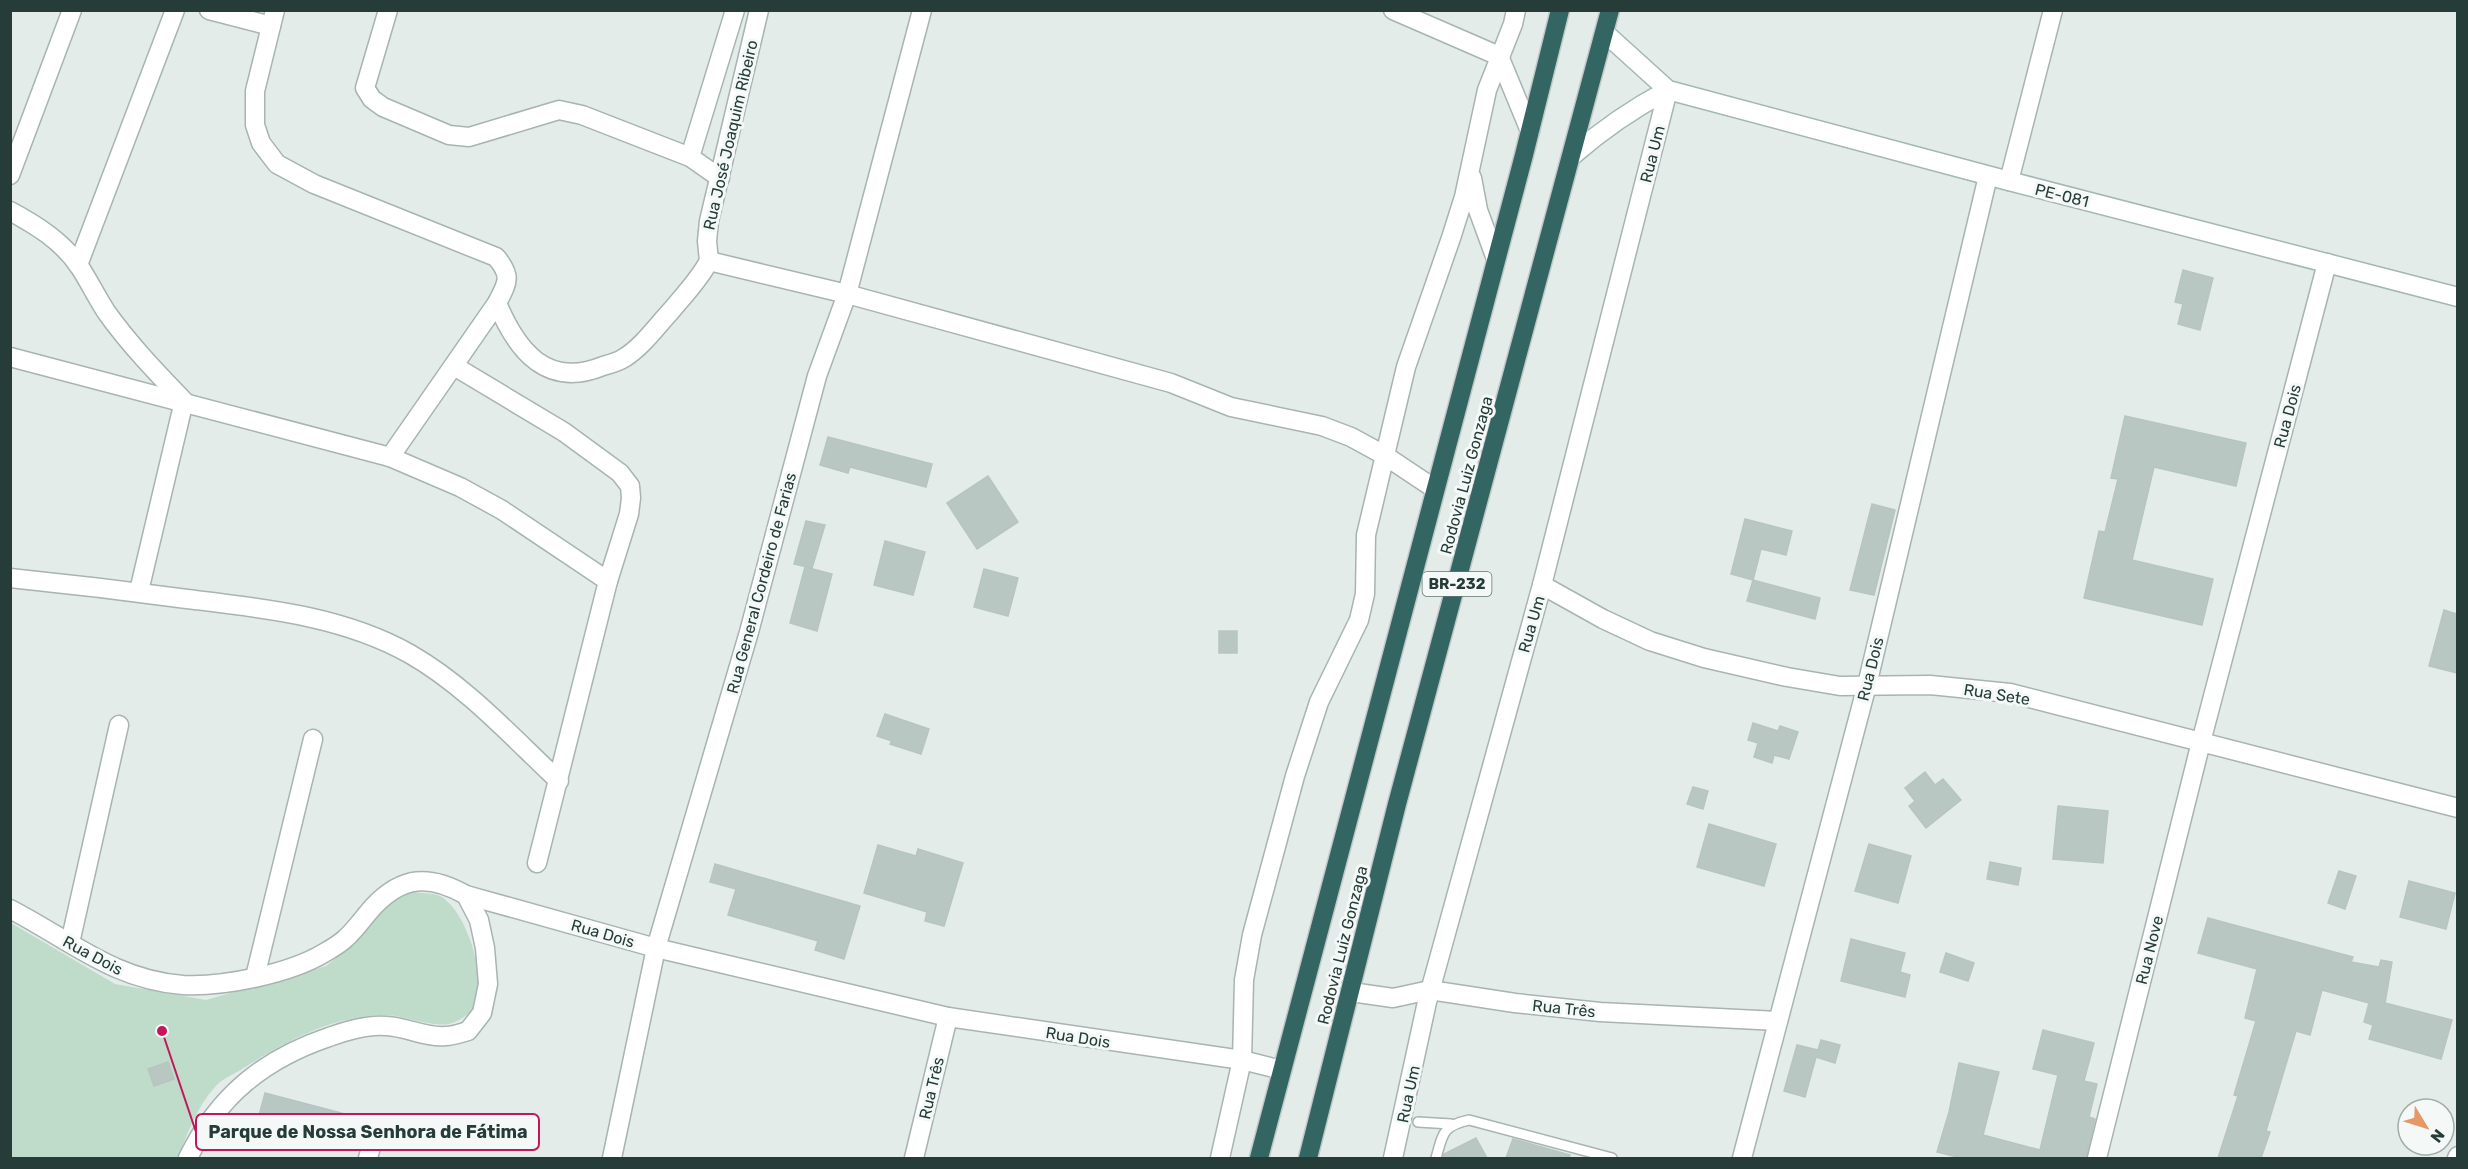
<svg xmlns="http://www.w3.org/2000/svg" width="2468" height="1169" viewBox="0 0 2468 1169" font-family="Rubik,sans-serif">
  <rect width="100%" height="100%" fill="#e4ecea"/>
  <!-- green -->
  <path fill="#bfdbca" d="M413 892C420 893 433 893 440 896 467 910 491 985 471 1011 468 1015 457 1022 452 1023 435 1029 403 1015 385 1015 334 1015 284 1042 242 1069 234 1074 222 1079 216 1086 197 1106 187 1134 178 1158H11V923L115 984 206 1000 326 966 356 942 392 898Z"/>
  <!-- building -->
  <g fill="#b9c7c3" stroke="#b7c5c1" stroke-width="1.5">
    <path d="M2183 270 2213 278 2200 330 2178 324 2183 304 2175 302Z"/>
    <path d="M2125 416 2246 443 2236 486 2154 467 2132 560 2213 579 2202 625 2084 598 2099 531 2105 532 2118 479 2111 478Z"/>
    <path d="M828 437 932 464 926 487 850 467 848 473 820 465Z"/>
    <path d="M988 476 1018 522 977 549 947 503Z"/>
    <path d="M1872 504 1895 510 1874 595 1850 590Z"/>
    <path d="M1745 519 1792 531 1786 555 1761 549 1753 580 1820 598 1815 619 1747 601 1753 580 1731 574Z"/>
    <path d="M806 521 825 525 812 568 794 564Z"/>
    <path d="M885 541 925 552 913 595 874 585Z"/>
    <path d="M805 567 832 574 817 631 790 623Z"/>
    <path d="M984 569 1018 578 1008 616 974 607Z"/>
    <path d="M2444 610 2457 614V673L2429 666Z"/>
    <rect x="1219" y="631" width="18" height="22"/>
    <path d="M885 714 929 729 921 754 890 744 892 741 877 736Z"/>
    <path d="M1753 723 1778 731 1780 726 1798 732 1789 759 1774 755 1772 763 1754 757 1758 743 1748 740Z"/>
    <path d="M1925 772 1935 785 1943 779 1961 800 1926 828 1909 806 1915 801 1905 788Z"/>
    <path d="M1693 787 1708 791 1703 809 1687 804Z"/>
    <path d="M2058 806 2108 811 2103 863 2053 859Z"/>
    <path d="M1709 824 1776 844 1764 886 1697 867Z"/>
    <path d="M1869 844 1911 856 1898 903 1855 891Z"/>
    <path d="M878 845 916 856 918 849 963 863 944 926 925 921 927 912 864 893Z"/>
    <path d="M1990 862 2021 868 2018 885 1987 879Z"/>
    <path d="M715 864 860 906 844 959 815 950 818 941 728 915 736 889 710 882Z"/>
    <path d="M2339 871 2356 876 2345 909 2328 903Z"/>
    <path d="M2409 881 2455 893 2446 929 2400 917Z"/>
    <path d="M2208 918 2353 957 2351 962 2379 967 2381 960 2392 962 2385 1003 2452 1020 2441 1059 2369 1039 2373 1025 2364 1022 2369 1003 2322 990 2310 1035 2296 1031 2266 1131 2270 1132 2261 1158H2218L2238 1096 2234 1095 2256 1021 2245 1018 2257 969 2198 953Z"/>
    <path d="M1851 939 1905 953 1900 972 1910 975 1905 997 1841 981Z"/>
    <path d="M1946 953 1974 963 1968 981 1940 972Z"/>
    <path d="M2043 1030 2094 1043 2084 1081 2097 1084 2089 1117 2095 1119 2086 1158H1961L1937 1152 1949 1112 1959 1063 1999 1072 1983 1135 2040 1150 2058 1075 2033 1069Z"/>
    <path d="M1821 1040 1840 1045 1835 1063 1816 1057 1805 1097 1784 1091 1797 1045 1818 1050Z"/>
    <path d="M168 1062 174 1079 154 1086 148 1069Z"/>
    <path d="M265 1093 349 1115 340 1148 256 1127Z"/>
    <path d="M1476 1138 1487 1158H1443L1444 1154Z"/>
    <path d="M1513 1139 1570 1155 1569 1158H1506Z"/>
  </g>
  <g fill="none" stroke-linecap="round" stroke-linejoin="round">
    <defs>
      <g id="lane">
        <path d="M1418 1122 1451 1124"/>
        <path d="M1436 1158C1443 1134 1442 1126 1469 1120L1612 1158"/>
      </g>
      <g id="street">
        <path d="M209 10 271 26"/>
        <path d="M275 10 255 91V125L261 143 277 164 314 184 496 257C512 276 508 282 497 303L390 457"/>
        <path d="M388 10 365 88 372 99 383 107 449 135 469 137 559 110 582 115 690 157 720 178"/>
        <path d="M1393 10 1499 56 1530 131"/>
        <path d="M690 157 735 10"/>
        <path d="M10 175 72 10"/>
        <path d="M1472 178 1478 210 1496 259"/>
        <path d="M2009 181 2053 10"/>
        <path d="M10 211C36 225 62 241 79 266 89 281 97 298 107 313 130 345 157 373 184 401L139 591"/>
        <path d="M709 261 707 241 709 221 759 10"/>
        <path d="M78 265 175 10"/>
        <path d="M497 303C517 351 547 389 603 366 610 364 618 362 624 358 642 347 656 327 670 312 684 295 699 280 709 261L847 294 1171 383 1231 407 1322 426 1351 437 1384 455 1435 489"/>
        <path d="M10 357 390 457 460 487 502 510 608 581"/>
        <path d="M454 366 564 432 620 473 630 486 631 498 629 514 608 581 537 863"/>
        <path d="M10 578C69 584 128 591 187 599 262 608 343 616 410 654 466 686 512 737 559 781"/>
        <path d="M1542 585 1603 619 1650 641 1704 658 1787 677 1840 686 1930 685 2010 693 2458 808"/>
        <path d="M10 909C70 940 114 980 183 985 223 987 289 974 324 953 331 949 340 944 346 938 356 929 364 917 373 907 402 876 429 874 466 895L656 948 948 1017 1242 1060 1282 1070"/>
        <path d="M70 943 119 725"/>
        <path d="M255 977 313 739"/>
        <path d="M1351 992 1393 998 1430 990 1515 1003 1600 1012 1778 1021"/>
        <path d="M188 1158C218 1096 264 1059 329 1037 348 1030 368 1024 387 1026 406 1027 427 1038 446 1036 453 1036 461 1033 468 1031L482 1013 488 984 485 948 479 920 466 895"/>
        <path d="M368 1158 374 1136"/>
        <path d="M612 1158 656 948 749 632 817 376 847 294 922 10"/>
        <path d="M914 1158 948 1017"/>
        <path d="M1220 1158 1242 1060 1244 980 1252 935 1295 776 1319 702 1359 620 1365 594 1366 535 1406 367 1451 238 1464 197 1487 90 1513 24 1516 10"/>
        <path d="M1393 1158 1427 1002 1542 585 1668 90"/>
        <path d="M1742 1158 1867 685 1988 176"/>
        <path d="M2097 1158 2201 742 2327 263"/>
        <path d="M2457 1158 2458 1156"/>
      </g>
      <g id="secondary">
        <path d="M1605 33 1668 90 2009 181 2458 297"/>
        <path d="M1572 156C1603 129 1632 109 1668 90"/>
      </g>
      <g id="highway">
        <path d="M1259 1158 1524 155 1560 10"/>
        <path d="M1308 1158 1397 804 1610 10"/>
      </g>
    </defs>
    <!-- lane casing -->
    <use href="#lane" stroke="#a7b4b1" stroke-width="12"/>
    <!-- street casing -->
    <use href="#street" stroke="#a7b4b1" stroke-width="21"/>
    <!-- secondary casing -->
    <use href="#secondary" stroke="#a3b7b3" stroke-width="21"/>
    <!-- highway casing -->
    <use href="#highway" stroke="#c2c8c8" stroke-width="21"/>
    <!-- lane -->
    <use href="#lane" stroke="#fff" stroke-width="9"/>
    <!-- street -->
    <use href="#street" stroke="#fff" stroke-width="18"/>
    <!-- secondary -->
    <use href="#secondary" stroke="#fff" stroke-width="18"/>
    <!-- highway -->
    <use href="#highway" stroke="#336662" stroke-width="18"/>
  </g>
  <g text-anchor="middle" stroke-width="6" stroke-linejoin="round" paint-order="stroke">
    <!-- shield labels -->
    <rect fill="#f4f9f7" stroke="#637572" stroke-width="1.5" x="1422.5" y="572" width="69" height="24" rx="4.5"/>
    <g font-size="15" font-weight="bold" fill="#253c39">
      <text x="1457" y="589">BR-232</text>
    </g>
    <!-- street labels -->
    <g font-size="16" fill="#253c39" stroke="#f4f9f7">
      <text transform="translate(730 135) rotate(-77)" y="6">Rua José Joaquim Ribeiro</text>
      <text transform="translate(1652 154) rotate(-76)" y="6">Rua Um</text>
      <text transform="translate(2062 195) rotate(14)" y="6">PE-081</text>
      <text transform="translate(2287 416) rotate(-75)" y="6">Rua Dois</text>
      <text transform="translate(1466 475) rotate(-75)" y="6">Rodovia Luiz Gonzaga</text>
      <text transform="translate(761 583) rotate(-75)" y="6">Rua General Cordeiro de Farias</text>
      <text transform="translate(1531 624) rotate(-74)" y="6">Rua Um</text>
      <text transform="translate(1870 669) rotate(-76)" y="6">Rua Dois</text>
      <text transform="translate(1997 694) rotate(9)" y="6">Rua Sete</text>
      <text transform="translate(603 933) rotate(16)" y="6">Rua Dois</text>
      <text transform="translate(1342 945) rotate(-76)" y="6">Rodovia Luiz Gonzaga</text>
      <text transform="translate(2149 950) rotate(-76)" y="6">Rua Nove</text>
      <text transform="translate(93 955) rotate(28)" y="6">Rua Dois</text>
      <text transform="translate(1564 1008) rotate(6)" y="6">Rua Três</text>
      <text transform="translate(1078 1037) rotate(9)" y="6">Rua Dois</text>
      <text transform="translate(931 1088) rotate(-77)" y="6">Rua Três</text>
      <text transform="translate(1408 1094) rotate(-78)" y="6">Rua Um</text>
    </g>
  </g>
  <!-- callouts -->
  <path fill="none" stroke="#c2185b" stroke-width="2" d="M162 1031L196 1132"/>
  <circle fill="#c2185b" stroke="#f4f9f7" stroke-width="2" cx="162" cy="1031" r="6"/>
  <rect fill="#f4f9f7" stroke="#c2185b" stroke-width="2" x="196" y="1114" width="343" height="36" rx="6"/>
  <g font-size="18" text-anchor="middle" font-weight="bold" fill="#253c39">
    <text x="368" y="1138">Parque de Nossa Senhora de Fátima</text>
  </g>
  <!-- border -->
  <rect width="2468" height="1169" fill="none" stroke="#253c39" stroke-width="24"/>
  <!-- north arrow -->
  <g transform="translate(2426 1127) rotate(128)"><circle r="28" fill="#f4f9f7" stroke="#a1adab" stroke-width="1.5"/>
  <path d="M0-4.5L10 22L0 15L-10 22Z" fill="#e69867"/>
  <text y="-9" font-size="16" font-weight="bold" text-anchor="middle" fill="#253c39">N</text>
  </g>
</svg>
